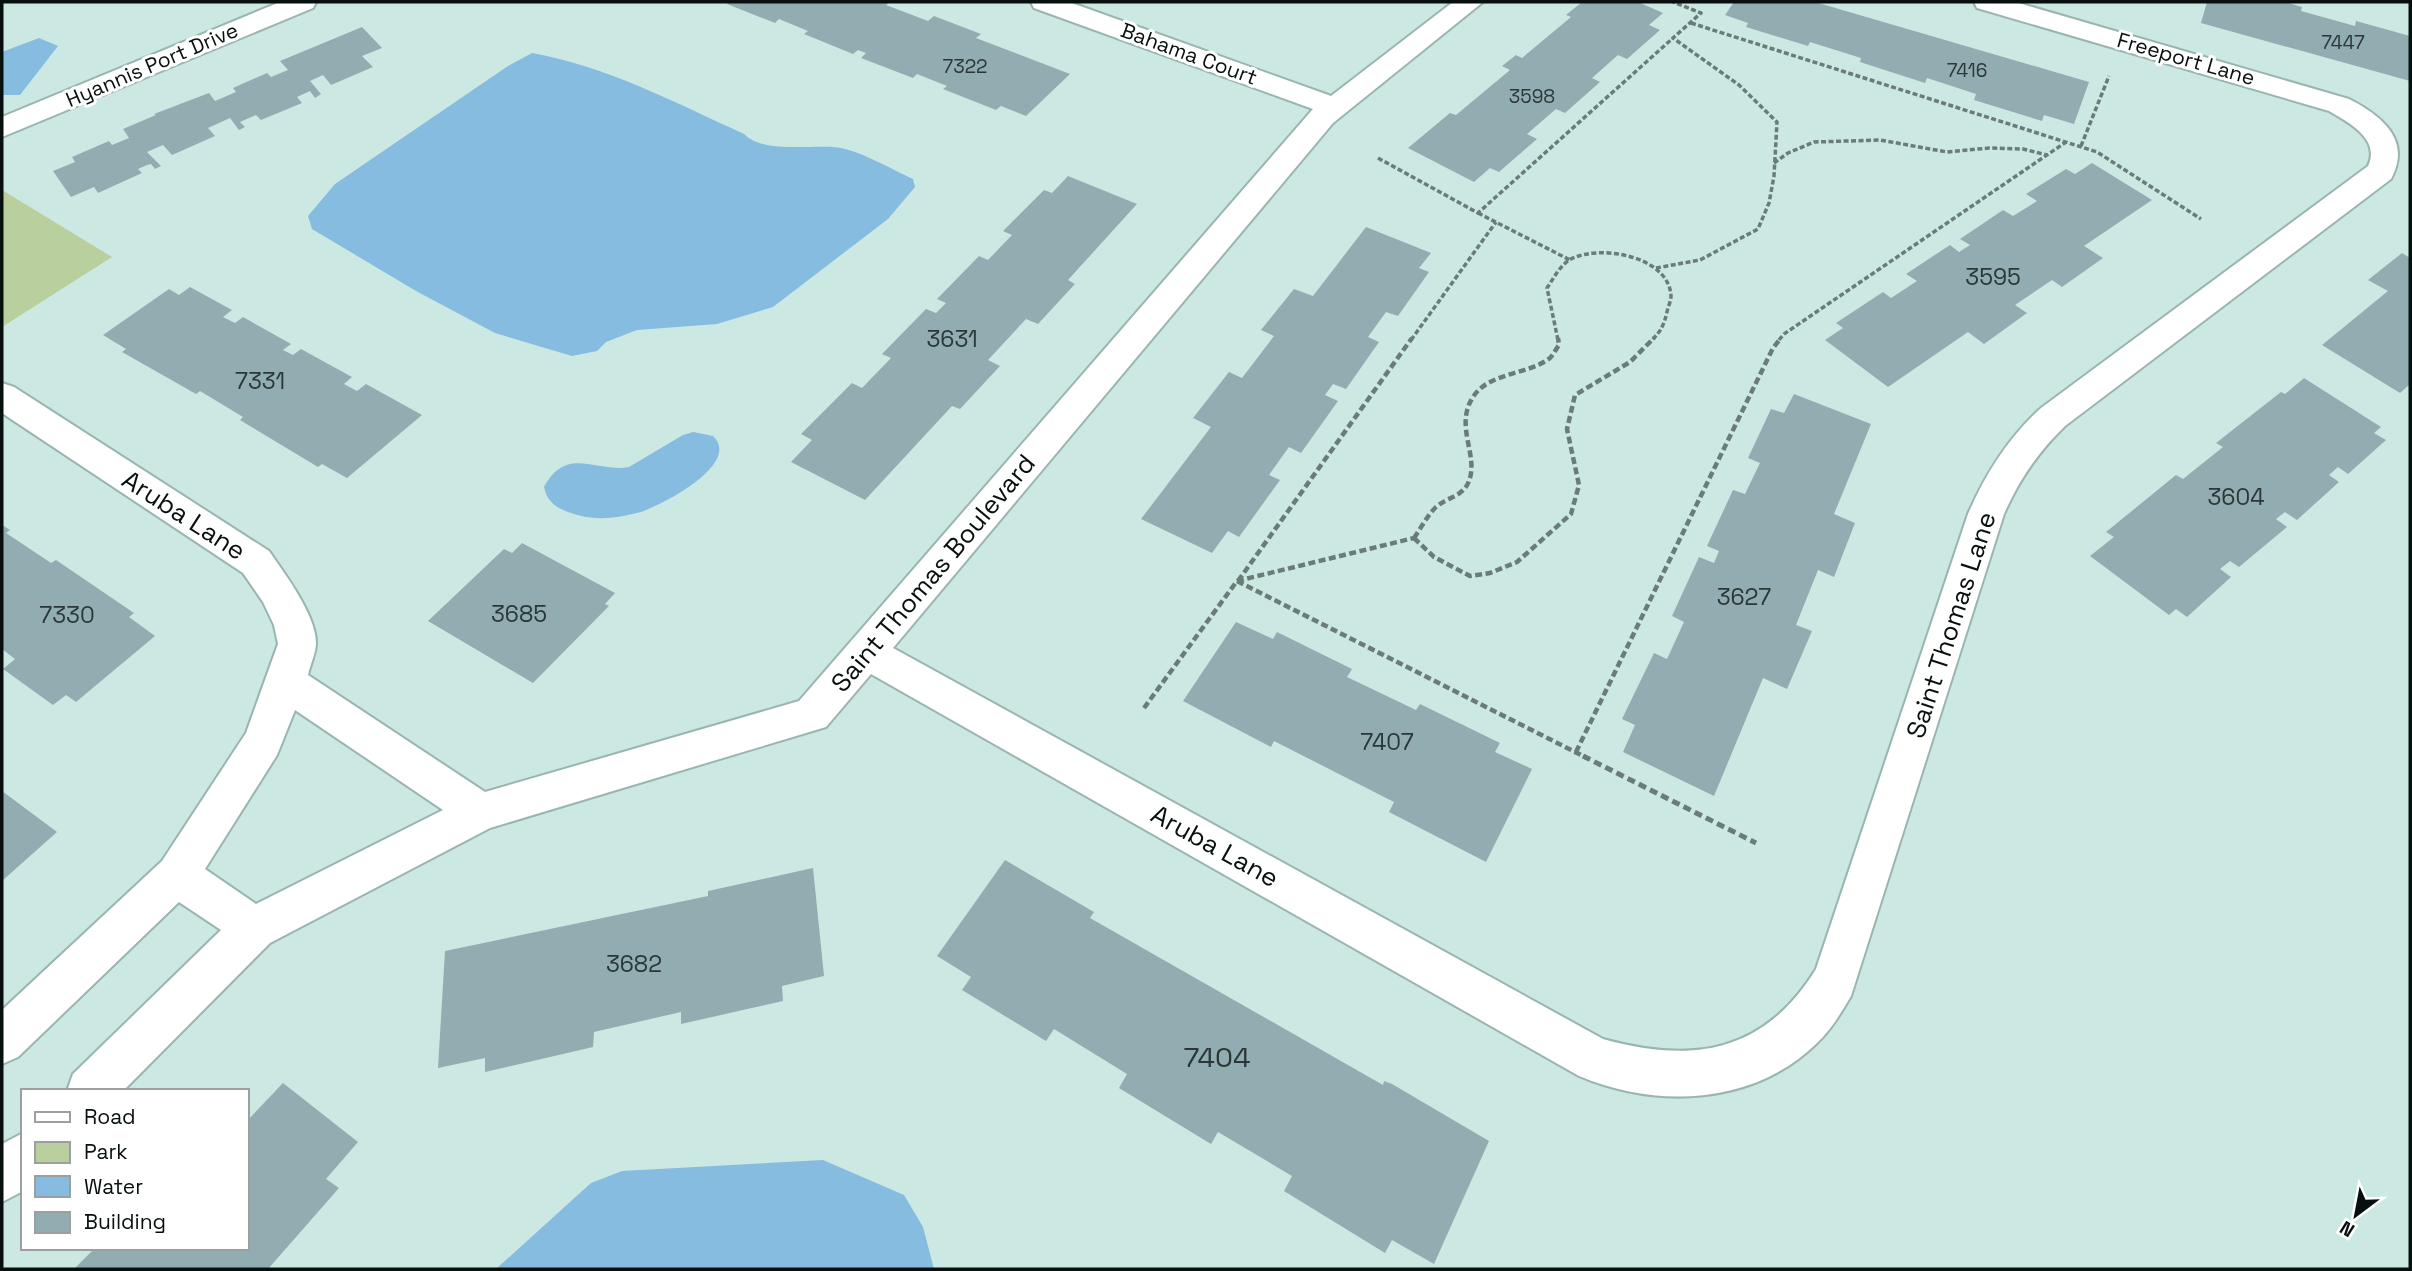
<svg xmlns="http://www.w3.org/2000/svg" width="2412" height="1271" viewBox="0 0 2412 1271" font-family="'Space Grotesk',sans-serif">
  <rect width="100%" height="100%" fill="#cce8e2"/>
  <!-- green -->
  <path fill="#bacf9e" d="M2 190 112 257 2 327Z"/>
  <!-- water -->
  <g fill="#85bce0">
    <path d="M39 38 58 46 20 95H2V52Z"/>
    <path d="M532 53C606 66 676 103 744 134 762 153 809 145 833 147 856 148 891 169 913 179L915 187 888 219 773 307 717 324 637 330 606 342 597 351 572 356 495 333 416 291 312 229 308 216 335 184 508 66Z"/>
    <path d="M693 432 713 436C743 464 658 508 637 513 614 519 591 521 568 512 555 507 547 501 544 487 567 445 595 473 629 467L683 435Z"/>
    <path d="M823 1160 904 1195 923 1227 934 1269H496L591 1183 622 1171Z"/>
  </g>
  <!-- building -->
  <g fill="#92adb2">
    <path d="M730 2H890L886 5 928 21 934 16 981 34 976 38 1070 74 1026 116 1001 106 996 110 943 89 947 86 917 74 913 78 861 58 866 53 858 50 853 54 804 34 808 31 779 19 775 23 727 4Z"/>
    <path d="M1582 2H1638L1663 13 1649 25 1660 30 1627 59 1618 55 1592 78 1600 82 1565 113 1556 109 1527 134 1537 139 1499 172 1490 168 1474 182 1408 148 1450 113 1456 115 1510 70 1502 66 1516 55 1522 58 1571 17 1566 15Z"/>
    <path d="M1734 2H1815L2089 82 2074 124 2044 115 2042 121 1974 100 1976 94 1927 78 1925 83 1860 62 1861 58 1810 42 1808 46 1746 27 1748 23 1725 15Z"/>
    <path d="M2207 2H2285L2302 7 2301 11 2355 26 2356 21 2410 36V81L2201 23Z"/>
    <path d="M362 27 382 48 362 56 373 67 331 85 323 75 310 81 321 94 315 98 310 91 297 97 302 103 261 120 256 115 240 122 245 127 239 130 230 118 208 128 215 136 172 155 163 145 147 152 161 166 155 169 151 164 147 165 138 169 142 173 98 193 94 187 71 197 53 171 75 162 72 157 109 141 112 145 129 138 123 129 156 115 154 114 209 93 215 101 236 92 233 88 267 73 271 77 288 70 280 61Z"/>
    <path d="M2092 163 2152 200 2084 246 2103 258 2062 287 2052 280 2015 305 2027 313 1984 344 1968 332 1888 387 1825 340 1843 328 1836 323 1883 292 1891 298 1917 281 1906 274 1950 245 1959 252 1970 245 1960 239 2003 210 2013 216 2037 201 2026 194 2066 169 2075 174Z"/>
    <path d="M1068 176 1137 204 1068 280 1075 284 1038 324 1026 319 988 360 1000 366 960 409 952 406 865 500 791 462 812 440 801 434 852 383 862 388 891 358 882 354 926 309 936 313 946 303 937 299 979 256 988 260 1012 235 1003 231 1044 190 1052 193Z"/>
    <path d="M1366 227 1431 253 1419 268 1429 272 1398 316 1386 312 1368 337 1379 342 1346 389 1333 384 1325 395 1338 401 1301 453 1289 447 1269 475 1280 480 1239 537 1228 531 1212 553 1141 519 1211 427 1193 418 1229 372 1242 378 1274 336 1261 330 1294 289 1313 296Z"/>
    <path d="M2402 253 2410 258V384L2400 393 2322 345 2388 291 2368 280Z"/>
    <path d="M190 287 232 310 223 317 235 323 243 317 291 344 283 350 293 355 301 349 352 377 344 384 357 391 366 384 422 415 347 478 322 464 318 467 240 420 243 417 200 391 196 394 122 352 126 349 103 335 169 289 179 295Z"/>
    <path d="M2304 378 2381 427 2374 433 2386 440 2348 474 2338 467 2329 475 2339 482 2297 520 2285 512 2276 519 2287 527 2239 567 2230 561 2220 569 2231 577 2187 617 2176 609 2169 615 2090 556 2114 537 2106 532 2176 475 2183 479 2223 447 2216 443 2281 392 2285 394Z"/>
    <path d="M1794 394 1871 424 1834 514 1855 523 1834 577 1818 570 1796 625 1812 631 1787 689 1763 678 1714 796 1623 752 1635 725 1622 719 1654 653 1667 659 1684 622 1672 616 1699 557 1714 563 1719 551 1707 546 1733 490 1745 494 1760 463 1748 458 1771 409 1784 413Z"/>
    <path d="M2 525 10 530 6 533 51 563 56 560 134 613 129 617 155 636 76 702 66 695 53 705 3 669 15 659 2 649Z"/>
    <path d="M522 543 615 593 605 604 609 606 533 683 428 621 504 549 512 553Z"/>
    <path d="M1236 622 1273 639 1277 632 1352 669 1347 677 1416 710 1420 704 1500 743 1495 752 1532 769 1486 862 1389 812 1394 802 1274 741 1271 747 1183 701Z"/>
    <path d="M2 791 57 832 2 881Z"/>
    <path d="M1005 860 1094 912 1090 918 1383 1085 1384 1081 1392 1084 1489 1141 1434 1264 1392 1240 1385 1253 1284 1191 1292 1176 1218 1132 1211 1144 1119 1088 1127 1074 1054 1029 1046 1041 962 990 971 977 937 956Z"/>
    <path d="M813 868 824 976 782 986 783 1001 681 1024V1012L594 1032 593 1047 485 1072V1058L438 1068 445 951 708 896V891Z"/>
    <path d="M283 1083 358 1142 326 1179 339 1188 268 1269H74L95 1248H247V1121Z"/>
  </g>
  <g fill="none" stroke-linecap="round" stroke-linejoin="round">
    <defs>
      <g id="minor">
        <path d="M280 2H316L313 8 2 137V117Z"/>
        <path d="M1031 2H1069L1331 96 1453 2H1483L1333 123 893 648 1603 1039C1693 1064 1764 1053 1816 969L1968 514C1986 473 2008 438 2041 408L2368 166C2381 139 2348 122 2329 111L1977 8 1974 2H2015L2349 99C2382 116 2412 140 2391 179L2065 426C2038 452 2019 480 2004 514L1851 996C1841 1013 1831 1030 1816 1044 1753 1105 1657 1109 1579 1076L871 674 826 727 490 828 270 943 123 1091H67L73 1074 221 930 179 902 18 1057 2 1064V1010L162 861 246 733 278 644 274 625 263 602 243 573 2 413V383L14 387 269 551C285 574 316 615 316 643 316 653 310 665 308 675L485 792 799 701 1313 109 1034 8ZM295 710 443 810 256 904 205 869 277 755Z"/>
        <path d="M23 1133V1191L2 1202V1144Z"/>
      </g>
    </defs>
    <!-- minor casing -->
    <use href="#minor" stroke="#9ab5b0" stroke-width="4"/>
    <!-- path-far2 -->
    <g stroke="#697c78" stroke-width="3.5" stroke-dasharray="5 2.5" stroke-linecap="butt">
      <path d="M1691 23 2097 152 2201 219"/>
      <path d="M2081 146 2109 76"/>
      <path d="M1378 158 1478 213 1673 38"/>
      <path d="M1774 163 1788 153 1814 142 1880 140 1947 152 1989 148 2023 149 2047 155"/>
      <path d="M1478 213 1570 260"/>
      <path d="M1656 268 1700 260 1758 229 1769 203 1774 176 1777 122 1739 85 1673 38 1701 13 1673 2"/>
      <path d="M1411 340 1496 222"/>
      <path d="M1558 340 1547 288C1554 278 1560 265 1571 259 1600 244 1669 256 1671 296 1671 301 1668 307 1667 312 1664 325 1661 331 1652 340"/>
      <path d="M1779 340 1784 334 2066 142"/>
    </g>
    <!-- path-far1 -->
    <g stroke="#697c78" stroke-width="4.5" stroke-dasharray="7 3.5" stroke-linecap="butt">
      <path d="M1414 538 1434 557 1470 576 1490 573 1517 562 1571 514 1579 485 1567 429 1575 395 1630 362 1654 338"/>
      <path d="M1414 538C1421 528 1427 516 1436 507 1447 497 1463 497 1469 481 1479 455 1454 426 1473 397 1489 372 1528 375 1550 358 1553 355 1556 349 1559 345L1558 338"/>
      <path d="M1237 581 1414 538"/>
      <path d="M1238 581 1412 338"/>
      <path d="M1144 708 1237 581 1587 758"/>
      <path d="M1576 752 1773 348 1781 338"/>
    </g>
    <!-- path -->
    <path stroke="#697c78" stroke-width="5" stroke-dasharray="8 4.5" stroke-linecap="butt" d="M1583 756 1756 843"/>
    <!-- minor -->
    <use href="#minor" fill="#fff" fill-rule="evenodd"/>
  </g>
  <g text-anchor="middle" stroke-width="6" stroke-linejoin="round" paint-order="stroke">
    <!-- far-number labels -->
    <g font-size="19" fill="#2a3737">
      <text x="2343" y="49">7447</text>
      <text x="965" y="73">7322</text>
      <text x="1967" y="77">7416</text>
      <text x="1532" y="103">3598</text>
    </g>
    <!-- far-street labels -->
    <g font-size="21" fill="#07100e" stroke="#fff">
      <text transform="translate(1189 54) rotate(20)" y="7">Bahama Court</text>
      <text transform="translate(2186 59) rotate(16)" y="7">Freeport Lane</text>
      <text transform="translate(152 65) rotate(-23)" y="7">Hyannis Port Drive</text>
    </g>
    <!-- number labels -->
    <g font-size="23" fill="#2a3737">
      <text x="1993" y="285">3595</text>
      <text x="952" y="347">3631</text>
      <text x="260" y="389">7331</text>
      <text x="2236" y="505">3604</text>
      <text x="1744" y="605">3627</text>
      <text x="519" y="622">3685</text>
      <text x="67" y="623">7330</text>
      <text x="1387" y="750">7407</text>
      <text x="634" y="972">3682</text>
    </g>
    <!-- street labels -->
    <g font-size="26" fill="#07100e" stroke="#fff">
      <text transform="translate(184 515) rotate(33)" y="9">Aruba Lane</text>
      <text transform="translate(933 573) rotate(-50)" y="9">Saint Thomas Boulevard</text>
      <text transform="translate(1951 625) rotate(-72)" y="9">Saint Thomas Lane</text>
      <text transform="translate(1215 846) rotate(29)" y="9">Aruba Lane</text>
    </g>
    <!-- near-number labels -->
    <g font-size="28" fill="#2a3737">
      <text x="1217" y="1067">7404</text>
    </g>
  </g>
  <!-- border -->
  <rect width="2412" height="1271" fill="none" stroke="#07100e" stroke-width="7"/>
  <!-- legend -->
  <rect x="21" y="1089" width="228" height="161" fill="#ffffff" stroke="#9c9f9f" stroke-width="2"/>
  <rect x="35" y="1112" width="35" height="10" fill="#ffffff" stroke="#9c9f9f" stroke-width="2"/>
  <text x="84" y="1124" font-size="21" fill="#07100e">Road</text>
  <rect x="35" y="1142" width="35" height="21" fill="#bacf9e" stroke="#9c9f9f" stroke-width="2"/>
  <text x="84" y="1159" font-size="21" fill="#07100e">Park</text>
  <rect x="35" y="1176" width="35" height="21" fill="#85bce0" stroke="#9c9f9f" stroke-width="2"/>
  <text x="84" y="1194" font-size="21" fill="#07100e">Water</text>
  <rect x="35" y="1212" width="35" height="21" fill="#92adb2" stroke="#9c9f9f" stroke-width="2"/>
  <text x="84" y="1229" font-size="21" fill="#07100e">Building</text>
  <!-- north arrow -->
  <g transform="translate(2356 1215) rotate(212)" stroke="#ffffff" stroke-width="5" paint-order="stroke">
  <path d="M0-5L12 26L0 18L-12 26Z" fill="#07100e"/>
  <text y="-10" font-size="19" font-weight="bold" text-anchor="middle" fill="#07100e">N</text>
  </g>
</svg>
